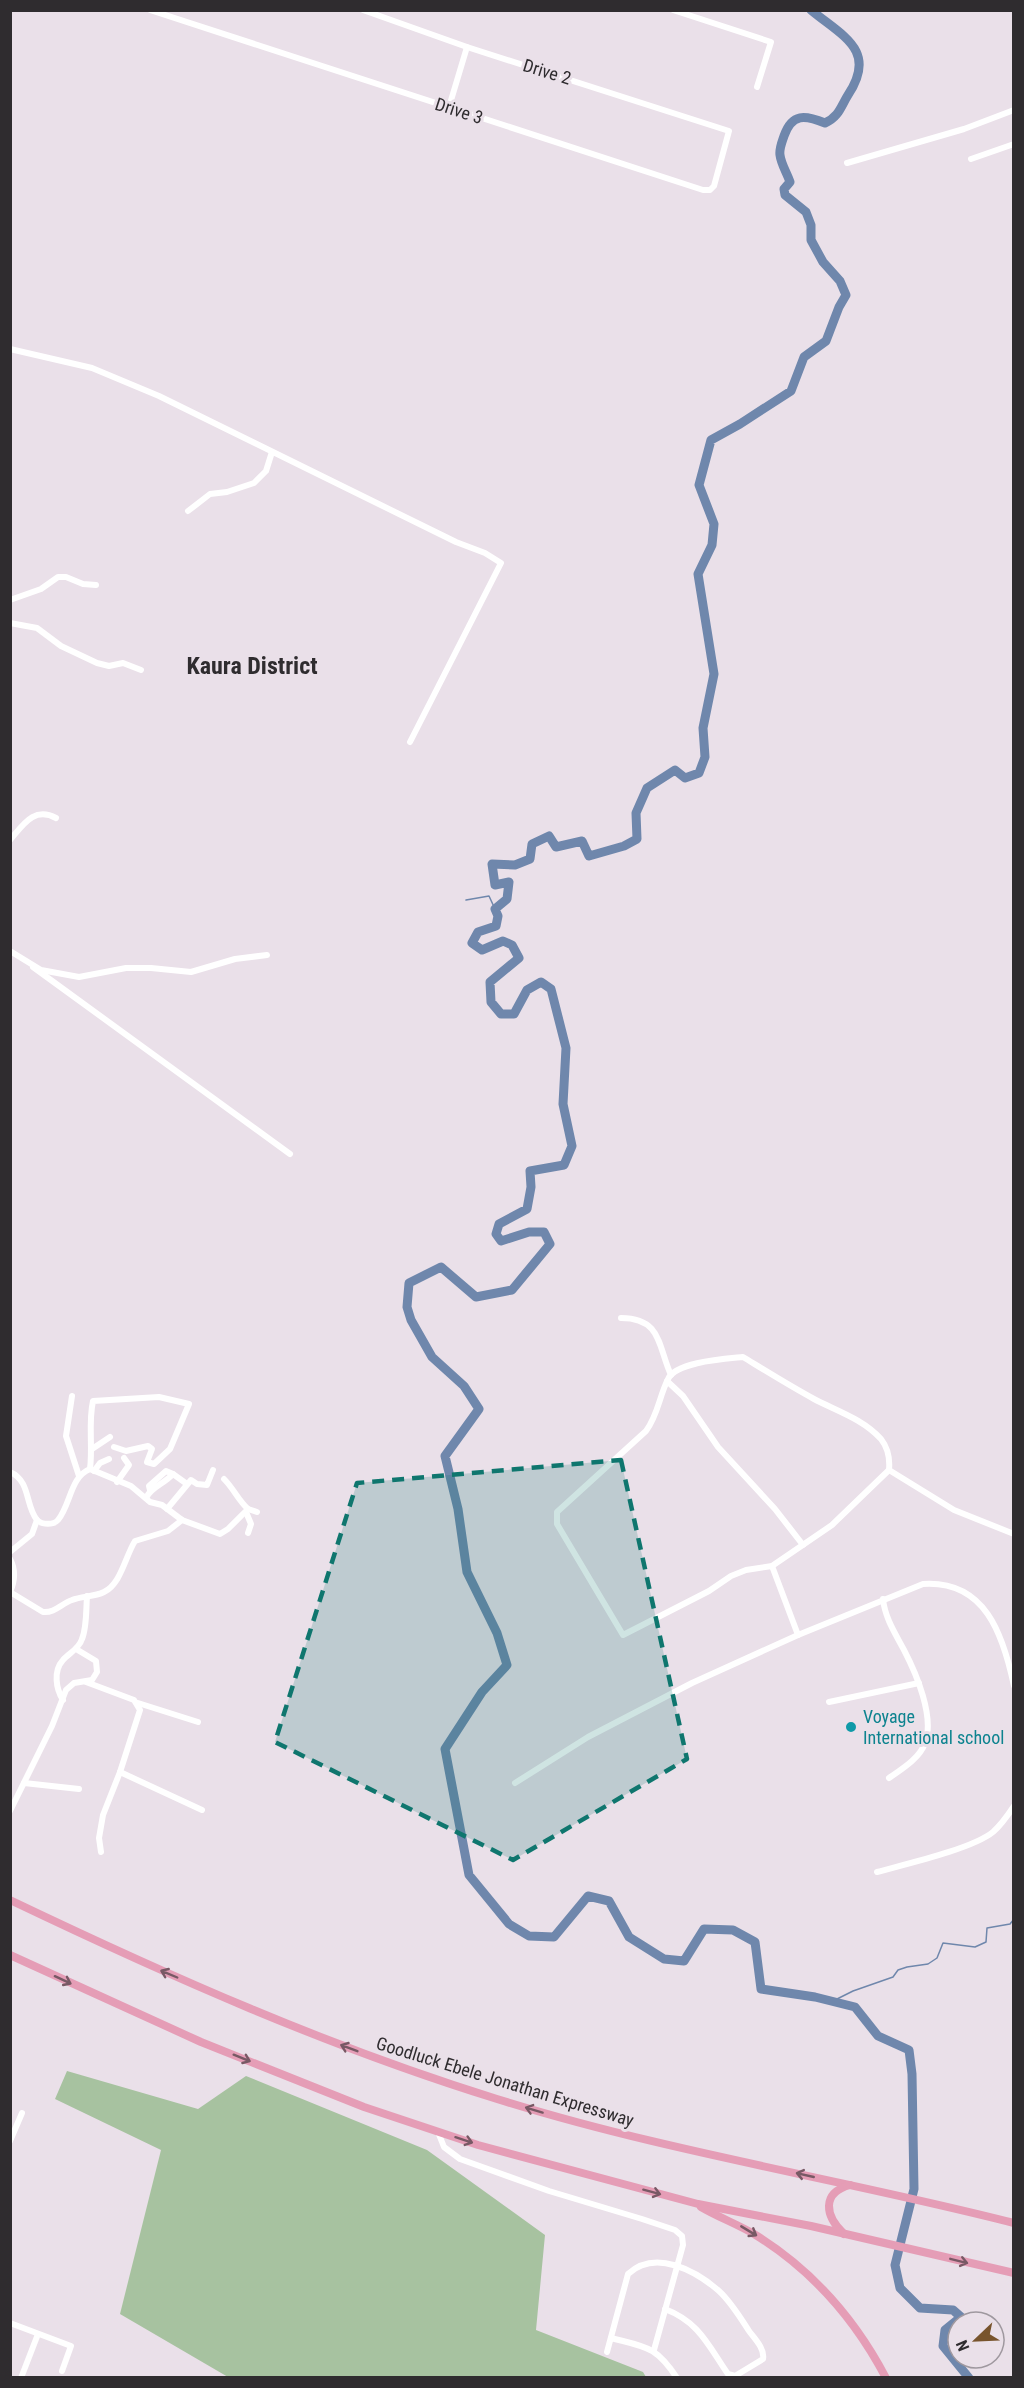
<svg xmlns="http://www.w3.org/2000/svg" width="1024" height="2388" viewBox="0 0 1024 2388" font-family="'Roboto Condensed',sans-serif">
  <rect width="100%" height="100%" fill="#eae0e9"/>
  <!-- green -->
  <path fill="#a7c2a0" d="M67 2071 198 2109 246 2076 427 2150 545 2235 536 2330 643 2372 646 2377H228L120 2314 161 2150 55 2099Z"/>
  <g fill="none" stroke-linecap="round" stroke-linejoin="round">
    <!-- stream -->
    <g stroke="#6f87ac" stroke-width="1.5">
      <path d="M466 900 489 896 495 909"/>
      <path d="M833 2001 853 1991 893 1977 898 1970 907 1967 928 1964 937 1958 943 1943 975 1947 986 1942 987 1928 1010 1924 1014 1919"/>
    </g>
    <!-- river -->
    <path stroke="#6f87ac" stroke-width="9" d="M811 10C842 36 878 50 848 95 841 106 839 117 825 123 805 115 792 113 784 136 782 142 779 149 780 155 781 164 787 173 790 182L784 189 785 195 806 212 811 225V240L823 262 840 281 846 295 839 307 826 341 804 357 791 391 740 424 711 440 699 485 714 524 712 545 698 574 714 674 703 728 705 757 699 773 685 778 675 770 647 788 636 813 637 839 624 846 589 856 582 841 556 847 549 836 532 844 530 859 515 865 492 864 495 885 509 882 507 899 495 909 498 916 496 926 478 932 472 943 482 950 503 941 512 945 519 958 490 982 491 1002 501 1014H514L527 990 541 982 551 989 566 1048 563 1104 572 1146 564 1165 530 1171 531 1187 527 1209 499 1224 496 1234 501 1241 529 1232H544L550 1244 512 1290 476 1297 441 1267 409 1283 407 1307 411 1320 432 1357 464 1386 479 1409 445 1456 458 1509 467 1572 497 1633 507 1665 482 1692 445 1749 469 1875 509 1924 529 1936 554 1937 588 1896 609 1901 629 1937 664 1959 684 1961 704 1929 733 1930 755 1942 761 1989 815 1997 855 2007 878 2036 909 2050 912 2074 914 2189 895 2265 900 2288 920 2308 953 2310 961 2317 945 2330 943 2346 969 2378"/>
    <!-- minor -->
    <g stroke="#fff" stroke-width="6">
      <path d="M150 10 703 190H710L714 186 729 131 467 47 363 10"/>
      <path d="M673 10 771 42 757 87"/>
      <path d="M449 107 467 47"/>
      <path d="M971 159 1014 144"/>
      <path d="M847 163 964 129 1014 110"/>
      <path d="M10 349 92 368 159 396 456 542 485 553 501 563 410 742"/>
      <path d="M188 511 210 494 227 492 254 483 266 471 272 452"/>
      <path d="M10 600 41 589 58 577H66L83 584 96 585"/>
      <path d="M10 623 37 628 61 646 97 663 109 666 123 663 141 670"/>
      <path d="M10 840C23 825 34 806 56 818"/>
      <path d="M10 951 41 970 79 977 126 968H151L191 972 235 959 267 955"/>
      <path d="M33 967 290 1154"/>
      <path d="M621 1318C662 1318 658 1347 671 1375"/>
      <path d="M743 1357C766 1371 790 1386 814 1399 837 1411 863 1419 881 1439 888 1448 890 1459 889 1470L832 1525 772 1566 746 1570 731 1576 709 1591 623 1635 557 1524V1512L646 1431C658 1415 659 1397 668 1379 676 1362 724 1359 743 1357Z"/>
      <path d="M667 1381 683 1396 718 1447 775 1509 803 1545"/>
      <path d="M72 1396 66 1436 79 1476"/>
      <path d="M92 1449 110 1437"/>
      <path d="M90 1469C93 1446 88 1423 93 1401L159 1397 189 1404 170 1449 154 1464 147 1462 152 1449 148 1446 126 1451 114 1447"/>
      <path d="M889 1470 954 1510 1014 1534"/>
      <path d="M94 1471 100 1463 109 1459"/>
      <path d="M10 1472C31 1481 25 1506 37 1520 42 1525 54 1525 58 1520 71 1504 70 1477 90 1469L131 1486 150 1502 162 1505 182 1520 220 1534 228 1529 248 1509C238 1500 234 1489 224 1479"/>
      <path d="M117 1482 129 1465 124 1458"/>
      <path d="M150 1490 149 1486 166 1471 173 1474"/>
      <path d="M146 1498C151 1487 164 1484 173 1474L187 1484"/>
      <path d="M167 1509 191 1480 197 1484 207 1485 213 1470"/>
      <path d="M248 1509 257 1512"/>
      <path d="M246 1512 251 1524 248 1533"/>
      <path d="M10 1552 32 1534 37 1520"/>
      <path d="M10 1559C16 1570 15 1581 10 1592"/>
      <path d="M772 1566 798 1635"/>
      <path d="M10 1592 43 1612C55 1613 61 1604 72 1600 82 1596 94 1597 104 1592 121 1584 125 1557 135 1541L168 1531 182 1520"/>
      <path d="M883 1599C885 1618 895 1633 904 1650 916 1673 935 1717 925 1743 920 1758 902 1769 889 1778"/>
      <path d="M86 1682 134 1700 140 1710 120 1772 103 1815 99 1838 101 1852"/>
      <path d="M63 1700C56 1689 53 1671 63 1660 69 1653 79 1649 82 1639 87 1627 86 1609 87 1596"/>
      <path d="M829 1702 919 1683"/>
      <path d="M138 1703 198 1722"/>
      <path d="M120 1772 202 1810"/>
      <path d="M24 1783 79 1789"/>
      <path d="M515 1783 588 1737 692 1683 798 1635 923 1584C985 1580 1003 1634 1014 1686"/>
      <path d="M10 1811 52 1726 66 1690 74 1683 92 1680 97 1672 96 1661 76 1649"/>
      <path d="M877 1872C906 1864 972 1849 993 1832 1001 1825 1008 1815 1014 1806"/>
      <path d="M438 2132 444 2147 460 2159 549 2191 642 2219 675 2230 682 2236 683 2245 654 2350"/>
      <path d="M10 2141 22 2113"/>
      <path d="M10 2323 71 2346 62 2371"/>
      <path d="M611 2338C646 2347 656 2346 677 2378"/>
      <path d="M607 2352 628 2274C655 2249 695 2270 719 2291 731 2302 740 2317 749 2331 755 2339 765 2349 763 2359L735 2376 728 2374C708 2345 699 2322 665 2309"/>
      <path d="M21 2378 38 2334"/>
    </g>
    <!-- major -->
    <g stroke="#e59db6" stroke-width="8">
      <path d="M10 1900C169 1976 329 2047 497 2099 666 2152 842 2179 1014 2223"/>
      <path d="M10 1955 201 2042 364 2107 478 2145 698 2204 811 2226 1014 2273"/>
      <path d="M701 2207C718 2217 737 2224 754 2234 811 2269 855 2319 886 2378"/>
      <path d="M844 2234C825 2216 821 2193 850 2185"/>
    </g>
  </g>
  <!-- one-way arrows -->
  <defs><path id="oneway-shaft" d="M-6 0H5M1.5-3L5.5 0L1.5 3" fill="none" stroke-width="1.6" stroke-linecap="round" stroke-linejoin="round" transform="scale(1.5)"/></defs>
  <g stroke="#785965">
    <use href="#oneway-shaft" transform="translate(169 1974) rotate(-157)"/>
    <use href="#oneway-shaft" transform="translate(63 1980) rotate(25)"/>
    <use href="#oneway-shaft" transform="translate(349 2048) rotate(-159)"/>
    <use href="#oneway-shaft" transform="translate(242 2058) rotate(22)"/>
    <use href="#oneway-shaft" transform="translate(534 2110) rotate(-163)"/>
    <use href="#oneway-shaft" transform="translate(464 2140) rotate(18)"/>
    <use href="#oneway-shaft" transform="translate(805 2175) rotate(-167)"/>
    <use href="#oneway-shaft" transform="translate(652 2192) rotate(15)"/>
    <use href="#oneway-shaft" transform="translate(749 2231) rotate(31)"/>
    <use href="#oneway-shaft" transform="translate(959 2261) rotate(14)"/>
  </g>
  <!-- marked area -->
  <path fill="#0f766e" fill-opacity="0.2" stroke="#0f766e" stroke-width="4.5" stroke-dasharray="12 8" stroke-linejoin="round" d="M621 1460 687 1759 513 1860 275 1742 357 1483Z"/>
  <!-- markers -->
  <circle fill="#0f9aa8" stroke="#eae0e9" stroke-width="2" cx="851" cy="1727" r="6"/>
  <g text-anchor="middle" stroke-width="6" stroke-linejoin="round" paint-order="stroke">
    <!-- street labels -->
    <g font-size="18" fill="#2f2c2f" stroke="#eae0e9">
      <text transform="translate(547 72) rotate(17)" y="6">Drive 2</text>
      <text transform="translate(459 111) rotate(18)" y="6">Drive 3</text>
      <text transform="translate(505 2082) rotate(17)" y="6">Goodluck Ebele Jonathan Expressway</text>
    </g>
    <!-- culture labels -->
    <g font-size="18" fill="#0d838f" stroke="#eae0e9" text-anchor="start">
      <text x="863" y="1723">Voyage<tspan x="863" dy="21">International school</tspan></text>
    </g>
    <!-- district labels -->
    <g font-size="24" font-weight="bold" fill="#2f2c2f" stroke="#eae0e9">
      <text x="252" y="674">Kaura District</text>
    </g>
  </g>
  <!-- border -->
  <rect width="1024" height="2388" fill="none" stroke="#2f2c2f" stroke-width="24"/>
  <!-- north arrow -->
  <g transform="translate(976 2340) rotate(247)"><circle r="28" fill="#eae0e9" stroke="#9f989f" stroke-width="1.5"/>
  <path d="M0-4.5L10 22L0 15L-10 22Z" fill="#78542d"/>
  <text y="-9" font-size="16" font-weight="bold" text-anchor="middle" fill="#2f2c2f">N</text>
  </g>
</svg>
